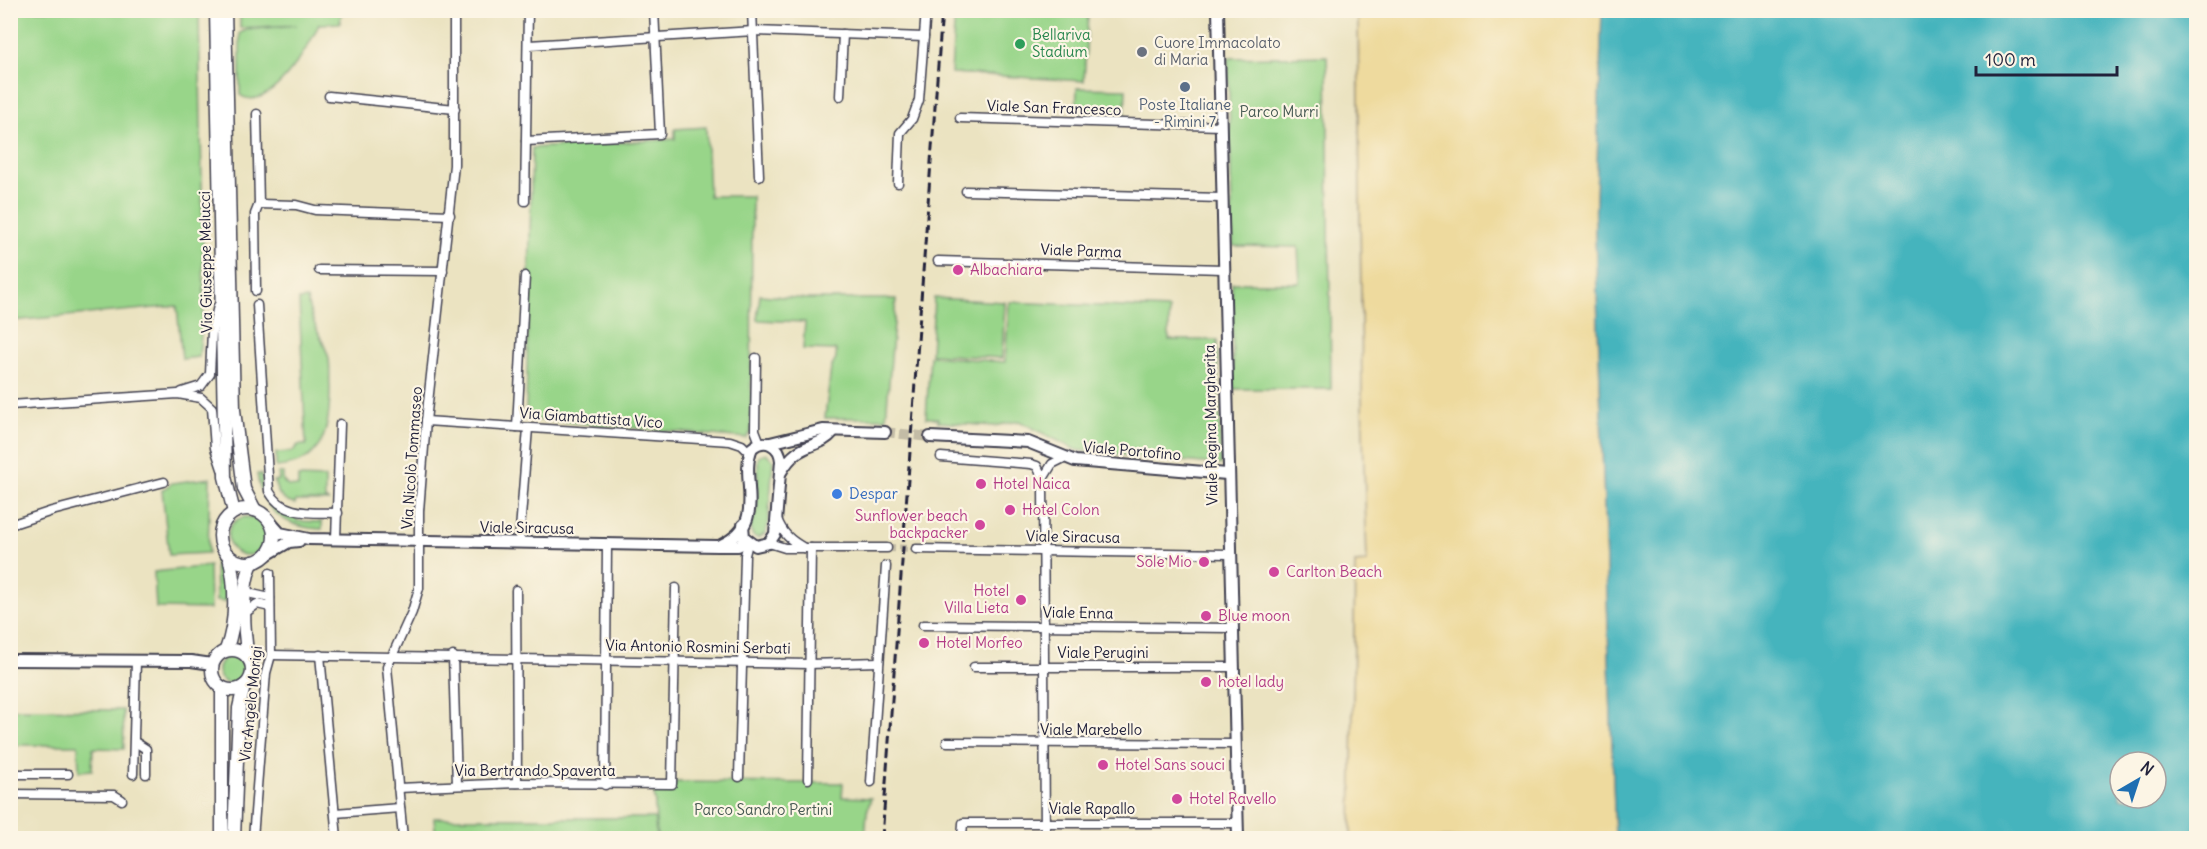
<svg xmlns="http://www.w3.org/2000/svg" width="2207" height="849" viewBox="0 0 2207 849" font-family="Delius,sans-serif">
  <rect width="100%" height="100%" fill="#fcf5e5"/>
  <filter id="ink" filterUnits="userSpaceOnUse"><feTurbulence type="fractalNoise" baseFrequency=".0167" numOctaves="2"/><feDisplacementMap in="SourceGraphic" scale="12" xChannelSelector="R" yChannelSelector="G"/><feConvolveMatrix kernelMatrix="1 2 1 2 8 2 1 2 1" color-interpolation-filters="sRGB"/></filter>
  <filter id="wash" filterUnits="userSpaceOnUse"><feTurbulence type="fractalNoise" baseFrequency=".008" numOctaves="4" result="noise"/><feDisplacementMap in="SourceGraphic" scale="24" xChannelSelector="R" yChannelSelector="G"/><feGaussianBlur stdDeviation="1.35" result="paint"/><feColorMatrix in="noise" values="0 0 0 0 0 0 0 0 0 0 0 0 0 0 0 0 0 1.4 0 .05"/><feComposite in="paint" operator="in"/></filter>
  <g filter="url(#wash)">
    <rect width="100%" height="100%" fill="#ebe3c1"/>
    <!-- green -->
    <g fill="#98d589" stroke="#5d7c62" stroke-width="1.5">
      <path d="M11 10 199 11 204 304 199 357 182 359 177 306 11 321Z"/>
      <path d="M240 11V10L342 11 340 23 319 24C310 46 269 115 240 95V33L246 30 296 25 240 28Z"/>
      <path d="M955 11H1011L1088 15 1084 81 951 73Z"/>
      <path d="M1327 56 1331 389H1233L1232 283H1300L1298 247 1233 246 1228 58Z"/>
      <path d="M1077 88 1126 89 1125 114 1076 112Z"/>
      <path d="M706 127 709 196H752L751 432 746 438 532 419 526 413 532 148 675 139V129Z"/>
      <path d="M760 295 808 299H896L886 418H825L831 368 836 359V350L803 349 805 322 757 320Z"/>
      <path d="M934 298 1005 302 1002 358 931 354Z"/>
      <path d="M307 299C310 320 321 336 328 355 331 364 329 377 330 387 330 428 325 464 276 467V453L292 452 298 445H306L299 300Z"/>
      <path d="M1009 302 1169 309V340H1217L1221 465 1076 450 1019 421 994 426 938 422V418H926L930 356 1005 362Z"/>
      <path d="M766 453 773 460 768 525 765 534 758 538 753 536 750 528 757 510 758 459 760 455Z"/>
      <path d="M278 473H283V481L288 486 298 487V477L325 478V499L328 501H296L295 504C282 502 277 493 274 481L279 480Z"/>
      <path d="M257 474H261C264 496 271 515 297 516V521L322 522V529C286 528 262 511 257 474Z"/>
      <path d="M210 478 208 553 169 555 162 490 172 483Z"/>
      <circle cx="247" cy="536" r="19"/>
      <path d="M220 556 225 565 226 602 216 601 215 559Z"/>
      <path d="M209 566 210 609 156 608 154 572Z"/>
      <circle cx="232" cy="670" r="14"/>
      <path d="M11 709 123 710 124 749 93 748 92 770 79 771 78 745H11Z"/>
      <path d="M674 782 843 783 842 797 871 798 867 812 865 838H657L654 790H674Z"/>
      <path d="M434 818H655L656 838H436Z"/>
    </g>
    <!-- sand -->
    <path fill="#eeda9e" stroke="#887e6c" stroke-width="1.5" d="M1358 11H1602L1595 231 1615 838H1351L1355 563 1367 562 1362 402Z"/>
    <!-- water -->
    <path fill="#45b4bd" stroke="#346b7c" stroke-width="1.5" fill-rule="evenodd" d="M1602 11H2196V838H1615L1595 231ZM2120 762H2156V798H2120Z"/>
  </g>
  <g filter="url(#ink)">
    <g fill="none" stroke-linecap="round" stroke-linejoin="round">
      <!-- minor-tunnel -->
      <path stroke="#c3bca6" stroke-width="8" stroke-dasharray="8 4" stroke-linecap="butt" d="M887 548 916 549"/>
      <!-- tertiary-tunnel -->
      <path stroke="#c3bca6" stroke-width="10" stroke-dasharray="10 5" stroke-linecap="butt" d="M885 432 930 437"/>
      <defs>
        <g id="minor">
          <path d="M752 10 759 176"/>
          <path d="M529 45 754 31 924 37"/>
          <path d="M329 96 455 109"/>
          <path d="M840 96 843 34"/>
          <path d="M960 118 1220 126"/>
          <path d="M526 141 660 134 654 10"/>
          <path d="M898 183 900 133 912 119 919 100 926 10"/>
          <path d="M966 191 1221 198"/>
          <path d="M525 201 528 10"/>
          <path d="M259 204 296 205 315 210 450 215"/>
          <path d="M938 261 1223 269"/>
          <path d="M319 270 443 271"/>
          <path d="M256 291 255 214 259 204 257 114"/>
          <path d="M257 305 269 491C283 517 312 512 338 513"/>
          <path d="M756 358 755 430 760 443"/>
          <path d="M182 392 201 386 210 374 212 331 218 306"/>
          <path d="M10 405 178 394 201 398 212 408 215 448 222 469"/>
          <path d="M426 421 730 441 742 445 750 453"/>
          <path d="M517 427 525 276"/>
          <path d="M941 457 1031 464 1037 466 1043 479"/>
          <path d="M777 519C783 534 790 540 804 548"/>
          <path d="M10 525 52 511 164 482"/>
          <path d="M336 539 340 424"/>
          <path d="M519 543 528 428"/>
          <path d="M769 543 785 548H887"/>
          <path d="M916 549 1229 554"/>
          <path d="M246 589 252 594 270 598"/>
          <path d="M516 590 517 783"/>
          <path d="M245 613 257 604 270 607"/>
          <path d="M923 625 1232 628"/>
          <path d="M271 655 809 664 879 662"/>
          <path d="M320 655 337 838"/>
          <path d="M453 656 457 784"/>
          <path d="M974 667H1232"/>
          <path d="M135 742 146 749V774"/>
          <path d="M947 742 1235 744"/>
          <path d="M10 774H68"/>
          <path d="M133 774 136 661"/>
          <path d="M739 777 745 555 748 543"/>
          <path d="M808 779 811 548"/>
          <path d="M871 782 886 566"/>
          <path d="M605 785 607 545"/>
          <path d="M398 788 517 783 672 784 676 588"/>
          <path d="M10 794 114 795 122 800"/>
          <path d="M335 813 400 808"/>
          <path d="M253 838 266 673 271 655 270 573"/>
          <path d="M403 838 387 667 412 612 419 588V511L426 421 454 165V10"/>
          <path d="M962 838 963 823H1237"/>
          <path d="M1045 838 1043 479 1052 464 1064 458"/>
        </g>
        <g id="tertiary">
          <path d="M1218 10 1238 838"/>
          <path d="M930 437 1028 442 1075 461 1227 474"/>
          <path d="M770 443 823 430 885 432"/>
          <path d="M781 472C799 440 818 450 833 432"/>
          <path d="M272 524 280 533 309 539 718 546H738L746 541"/>
          <path d="M721 545C770 522 738 480 752 448 765 437 780 445 781 461L775 534 769 543 756 546 744 537 743 525"/>
          <path d="M265 556 289 542 299 541"/>
          <path d="M10 660 191 661 212 664"/>
        </g>
        <g id="secondary">
          <path d="M216 10 225 477 234 512"/>
          <path d="M225 10 234 410 244 489 255 510"/>
          <circle cx="247" cy="536" r="27"/>
          <circle cx="232" cy="670" r="20"/>
          <path d="M226 650C237 622 236 585 229 556"/>
          <path d="M248 658C244 633 240 584 253 562"/>
          <path d="M222 838V688"/>
          <path d="M234 838 239 708 244 686"/>
        </g>
      </defs>
      <!-- minor casing -->
      <use href="#minor" stroke="#403f4f" stroke-width="11"/>
      <!-- tertiary casing -->
      <use href="#tertiary" stroke="#403f4f" stroke-width="14"/>
      <!-- secondary casing -->
      <use href="#secondary" stroke="#403f4f" stroke-width="15"/>
      <!-- minor -->
      <use href="#minor" stroke="#fff" stroke-width="8"/>
      <!-- tertiary -->
      <use href="#tertiary" stroke="#fff" stroke-width="10"/>
      <!-- secondary -->
      <use href="#secondary" stroke="#fff" stroke-width="12"/>
      <!-- rail -->
      <path stroke="#22223b" stroke-width="3" stroke-dasharray="9 4.5" stroke-linecap="butt" d="M882 838 942 10"/>
    </g>
  </g>
  <!-- markers -->
  <circle fill="#2e9e5b" stroke="#fcf5e5" stroke-width="2" cx="1020" cy="44" r="6"/>
  <circle fill="#6b7280" stroke="#fcf5e5" stroke-width="2" cx="1142" cy="52" r="6"/>
  <circle fill="#5c6f8a" stroke="#fcf5e5" stroke-width="2" cx="1185" cy="87" r="6"/>
  <g fill="#d1479c" stroke="#fcf5e5" stroke-width="2">
    <circle cx="958" cy="270" r="6"/>
    <circle cx="981" cy="484" r="6"/>
    <circle cx="1010" cy="510" r="6"/>
    <circle cx="980" cy="525" r="6"/>
    <circle cx="1204" cy="562" r="6"/>
    <circle cx="1274" cy="572" r="6"/>
    <circle cx="1021" cy="600" r="6"/>
    <circle cx="1206" cy="616" r="6"/>
    <circle cx="924" cy="643" r="6"/>
    <circle cx="1206" cy="682" r="6"/>
    <circle cx="1103" cy="765" r="6"/>
    <circle cx="1177" cy="799" r="6"/>
  </g>
  <circle fill="#3f7fe0" stroke="#fcf5e5" stroke-width="2" cx="837" cy="494" r="6"/>
  <g text-anchor="middle" stroke-width="4.5" stroke-linejoin="round" paint-order="stroke">
    <!-- leisure labels -->
    <g font-size="15" fill="#27864d" stroke="#fcf5e5" text-anchor="start">
      <text x="1032" y="40">Bellariva<tspan x="1032" dy="17">Stadium</tspan></text>
    </g>
    <!-- worship labels -->
    <g font-size="15" fill="#5b616d" stroke="#fcf5e5" text-anchor="start">
      <text x="1154" y="48">Cuore Immacolato<tspan x="1154" dy="17">di Maria</tspan></text>
    </g>
    <!-- service labels -->
    <g font-size="15" fill="#4e5e75" stroke="#fcf5e5">
      <text x="1185" y="110">Poste Italiane<tspan x="1185" dy="17">- Rimini 7</tspan></text>
    </g>
    <!-- street labels -->
    <g font-size="15" fill="#22223b" stroke="#fcf5e5">
      <text transform="translate(1054 108) rotate(2)" y="5">Viale San Francesco</text>
      <text transform="translate(1081 251) rotate(2)" y="5">Viale Parma</text>
      <text transform="translate(206 262) rotate(-91)" y="5">Via Giuseppe Melucci</text>
      <text transform="translate(591 418) rotate(4)" y="5">Via Giambattista Vico</text>
      <text transform="translate(1211 425) rotate(-91)" y="5">Viale Regina Margherita</text>
      <text transform="translate(1132 451) rotate(5)" y="5">Viale Portofino</text>
      <text transform="translate(412 458) rotate(-86)" y="5">Via Nicolò Tommaseo</text>
      <text transform="translate(527 528) rotate(1)" y="5">Viale Siracusa</text>
      <text transform="translate(1073 537) rotate(1)" y="5">Viale Siracusa</text>
      <text transform="translate(1078 613) rotate(1)" y="5">Viale Enna</text>
      <text transform="translate(698 647) rotate(1)" y="5">Via Antonio Rosmini Serbati</text>
      <text x="1103" y="658">Viale Perugini</text>
      <text transform="translate(251 704) rotate(-84)" y="5">Via Angelo Morigi</text>
      <text x="1091" y="735">Viale Marebello</text>
      <text x="535" y="776">Via Bertrando Spaventa</text>
      <text x="1092" y="814">Viale Rapallo</text>
    </g>
    <!-- park labels -->
    <g font-size="15" fill="#455852" stroke="#fcf5e5">
      <text x="1279" y="117">Parco Murri</text>
      <text x="763" y="815">Parco Sandro Pertini</text>
    </g>
    <!-- hotel labels -->
    <g font-size="15" fill="#b23c85" stroke="#fcf5e5" text-anchor="start">
      <text x="970" y="275">Albachiara</text>
      <text x="993" y="489">Hotel Naica</text>
      <text x="1022" y="515">Hotel Colon</text>
      <text x="968" y="521" text-anchor="end">Sunflower beach<tspan x="968" dy="17">backpacker</tspan></text>
      <text x="1192" y="567" text-anchor="end">Sole Mio</text>
      <text x="1286" y="577">Carlton Beach</text>
      <text x="1009" y="596" text-anchor="end">Hotel<tspan x="1009" dy="17">Villa Lieta</tspan></text>
      <text x="1218" y="621">Blue moon</text>
      <text x="936" y="648">Hotel Morfeo</text>
      <text x="1218" y="687">hotel lady</text>
      <text x="1115" y="770">Hotel Sans souci</text>
      <text x="1189" y="804">Hotel Ravello</text>
    </g>
    <!-- shop labels -->
    <g font-size="15" fill="#366cbe" stroke="#fcf5e5" text-anchor="start">
      <text x="849" y="499">Despar</text>
    </g>
  </g>
  <!-- margin -->
  <rect width="2207" height="849" fill="none" stroke="#fcf5e5" stroke-width="36"/>
  <!-- north arrow -->
  <g transform="translate(2138 780) rotate(39)"><circle r="28" fill="#fcf5e5" stroke="#a5a1a1" stroke-width="1.5"/>
  <path d="M0-4.5L10 22L0 15L-10 22Z" fill="#1f6fb2"/>
  <text y="-9" font-size="16" font-weight="bold" text-anchor="middle" fill="#22223b">N</text>
  </g>
  <!-- scale -->
  <path d="M1976 66v9h141v-9" fill="none" stroke="#22223b" stroke-width="3"/>
  <text x="1985" y="66" font-size="18" fill="#22223b" stroke="#fcf5e5" stroke-width="4.5" paint-order="stroke">100 m</text>
</svg>
